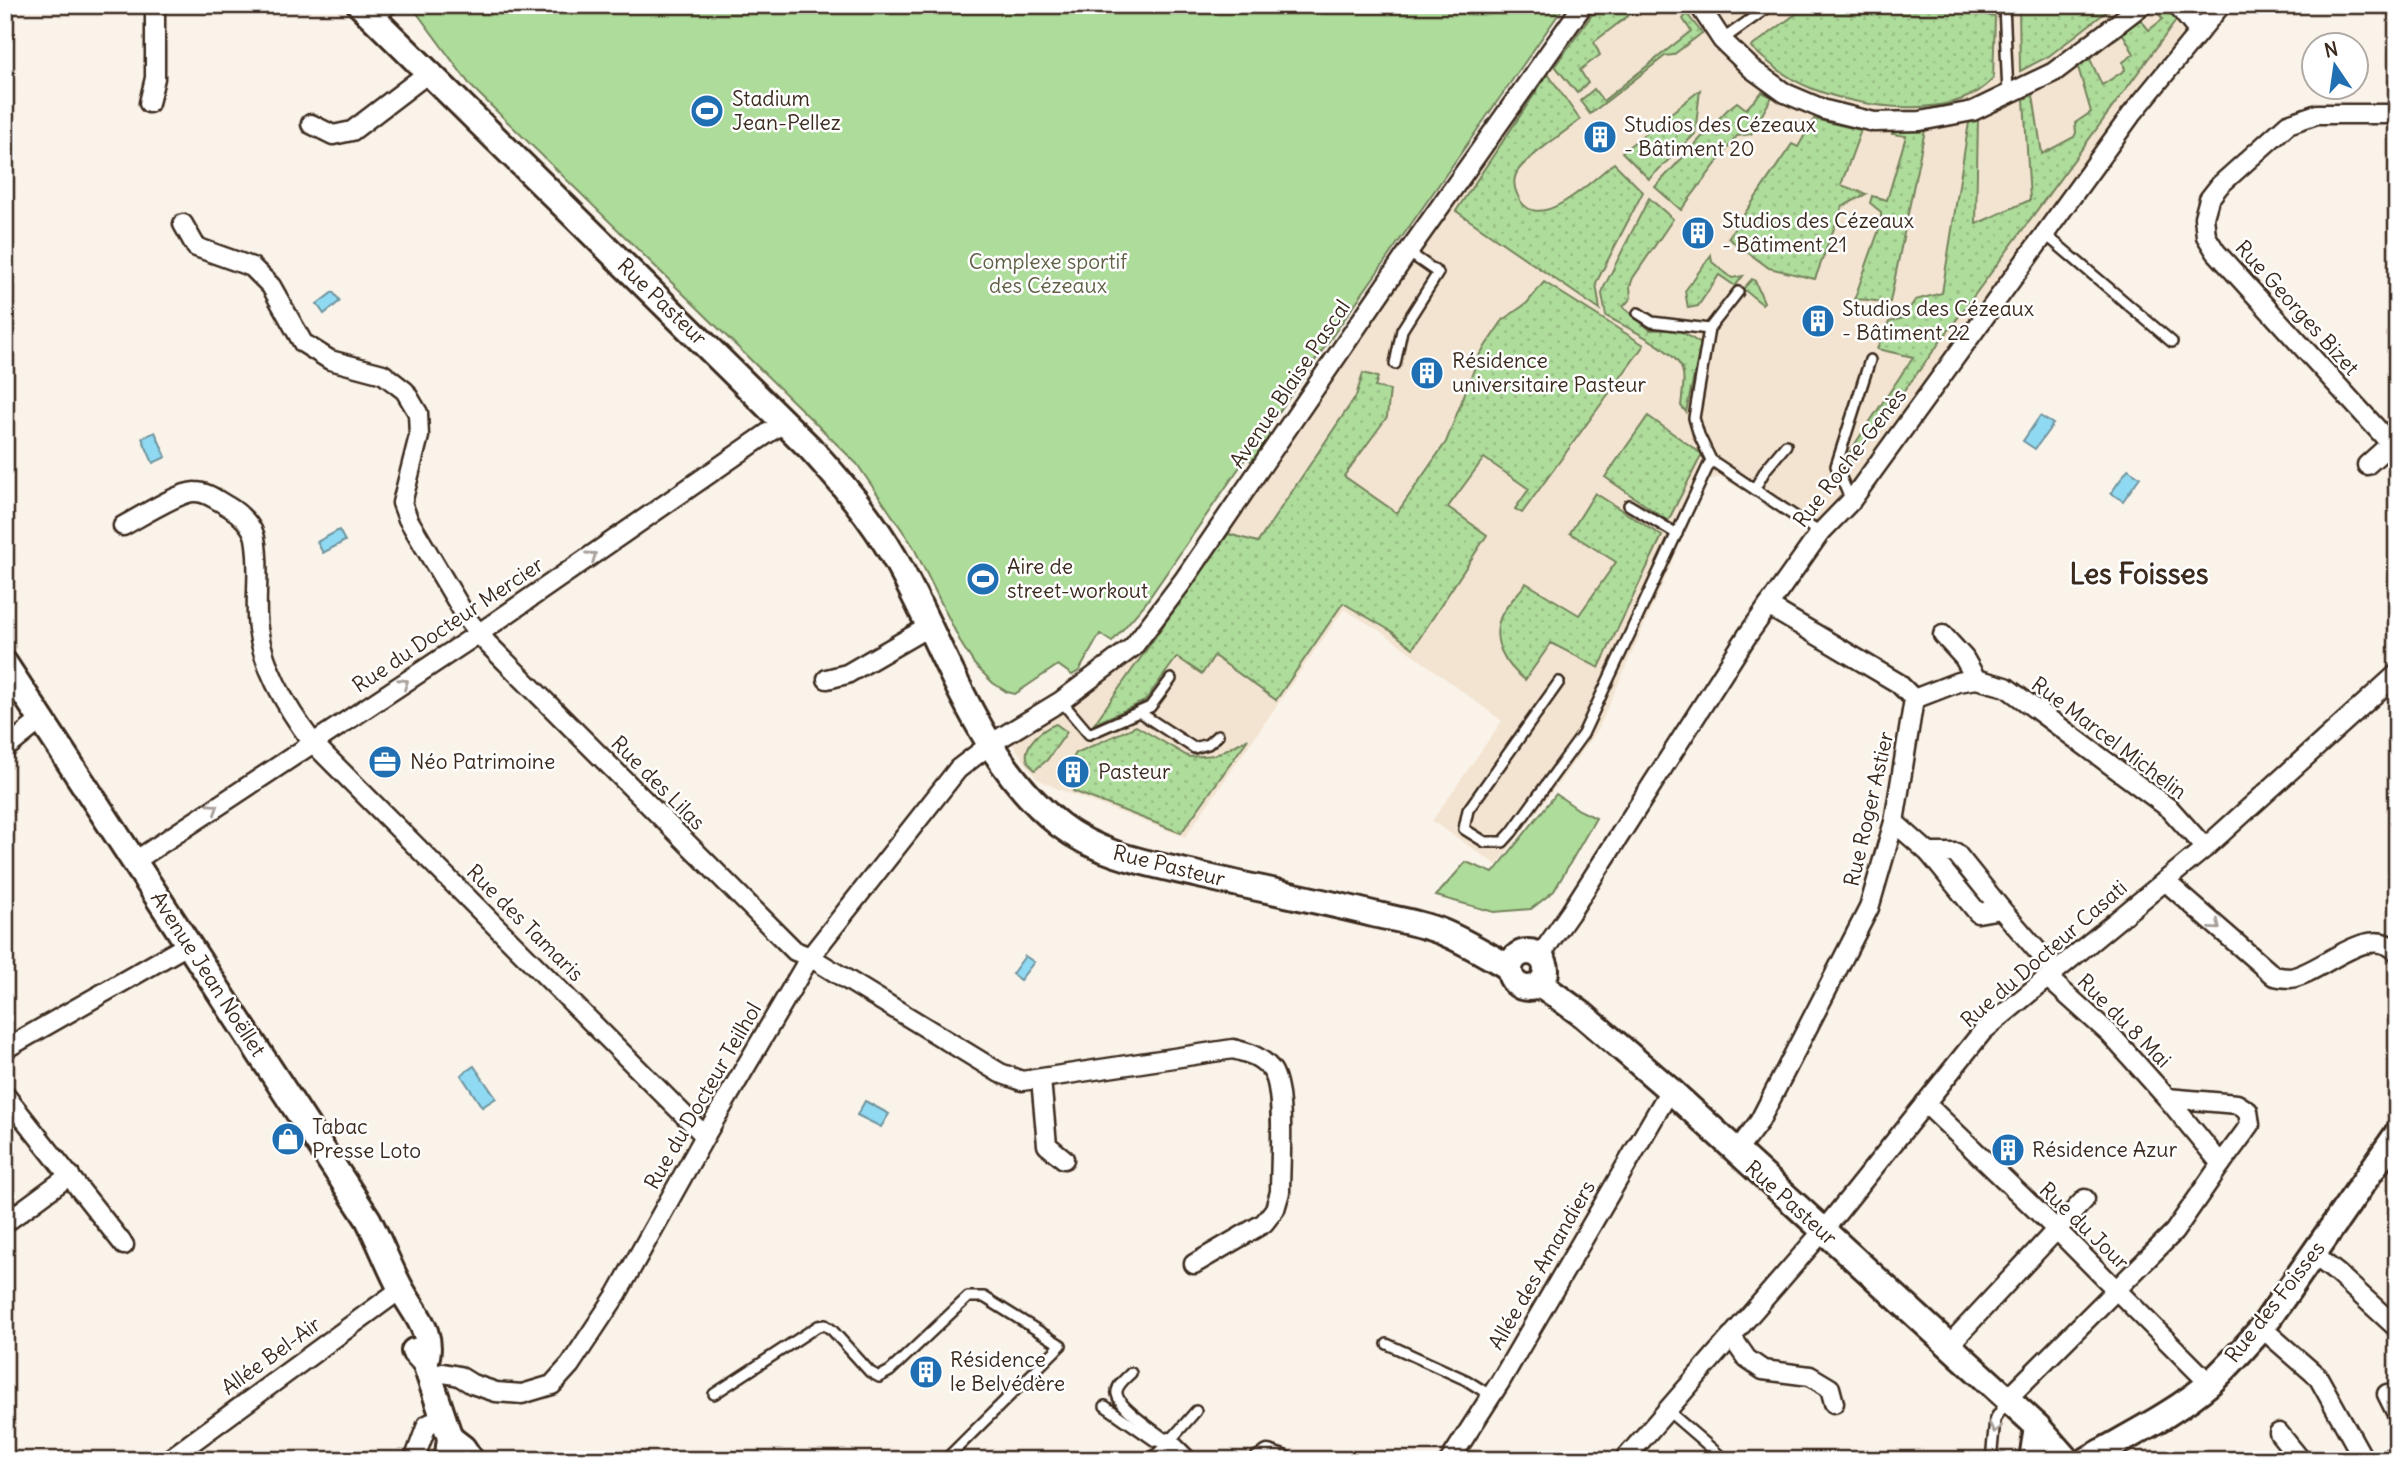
<svg xmlns="http://www.w3.org/2000/svg" width="2402" height="1465" viewBox="0 0 2402 1465" font-family="Delius,sans-serif">
  <defs>
    <pattern id="grass-dots" width="8" height="8" patternUnits="userSpaceOnUse" patternTransform="scale(1.75)"><rect width="8" height="8" fill="#aedc9b"/><path d="M2 2h.1M6 6h.1" fill="none" stroke="#97bd85" stroke-width="1.8" stroke-linecap="round"/></pattern>
  </defs>
  <rect width="100%" height="100%" fill="#faf3ea"/>
  <filter id="ink" filterUnits="userSpaceOnUse"><feTurbulence type="fractalNoise" baseFrequency=".0143" numOctaves="2"/><feDisplacementMap in="SourceGraphic" scale="14" xChannelSelector="R" yChannelSelector="G"/><feConvolveMatrix kernelMatrix="1 2 1 2 8 2 1 2 1" color-interpolation-filters="sRGB"/></filter>
  <g filter="url(#ink)">
    <!-- built -->
    <path fill="#f3e4d1" d="M1583 5H2221L1962 348 1841 496 1806 532 1769 505 1720 477 1708 481 1598 730 1497 865 1432 821 1502 721 1388 636 1344 609 1185 837 1058 789 1036 778 1006 735 1133 647Z"/>
    <!-- grass -->
    <g fill="url(#grass-dots)" stroke="#74835c" stroke-width="2">
      <path d="M1599 5H1642L1594 42 1600 55 1580 70 1588 83 1577 93 1555 66Z"/>
      <path d="M1808 5H1949L1995 17 1993 79C1954 122 1862 108 1813 89 1789 80 1769 64 1751 47Z"/>
      <path d="M2019 5H2115L2049 56 2020 71Z"/>
      <path d="M2155 5H2168L2178 18 1849 466 1847 464 1849 453 1913 357 1877 349 1889 322 1903 318 1915 300 1942 293 1969 122 1978 119 1976 224 2030 200 2024 99 2033 95 2042 154 2074 137 2076 133 2075 123 2091 112 2078 67 2089 57 2102 85 2125 70 2123 62 2134 54 2123 34 2114 40 2113 38 2139 18 2149 30 2163 19 2153 7Z"/>
      <path d="M1687 14 1702 33 1673 55 1665 56 1590 114 1580 101 1594 89 1603 101 1691 31 1683 19Z"/>
      <path d="M1548 74 1580 120C1562 134 1534 152 1520 168 1513 176 1513 185 1517 194 1535 240 1593 179 1614 163L1643 192 1596 283 1600 310 1456 211Z"/>
      <path d="M1700 90 1695 134 1649 179 1622 152Z"/>
      <path d="M1762 92 1772 97 1751 134 1737 136 1681 210 1655 187 1727 110 1737 102 1746 109Z"/>
      <path d="M1814 119 1861 130 1841 185 1866 194 1842 207 1815 279 1769 268 1728 238 1792 144 1798 147Z"/>
      <path d="M1925 130 1890 302C1877 303 1867 298 1854 300L1881 224V212L1870 203 1872 196 1887 200 1906 136 1892 134 1893 131Z"/>
      <path d="M1649 198 1673 219 1633 278 1630 286 1631 298 1623 307 1650 330 1677 329 1701 344 1686 412 1681 406C1682 394 1686 377 1681 367 1670 347 1626 327 1606 316L1602 294 1604 287Z"/>
      <path d="M1711 255 1712 262 1732 278 1743 276 1735 286 1719 275 1698 306 1688 308 1685 291Z"/>
      <path d="M1752 279 1755 281 1764 302 1762 304 1743 289Z"/>
      <path d="M1544 282 1644 345 1522 513 1515 509 1529 489 1484 458 1448 507 1487 535 1413 648 1391 631 1343 603 1276 700 1214 656 1202 674 1177 657 1145 701 1094 724 1228 534 1258 542 1356 396 1363 373 1378 377 1375 387 1390 390 1387 417 1344 476 1397 513 1446 442 1480 354 1503 320 1527 303Z"/>
      <path d="M1648 416 1702 454 1668 521 1605 477Z"/>
      <path d="M1595 493 1662 536 1599 668 1551 643 1525 680C1505 664 1489 640 1502 614 1508 603 1519 593 1526 583L1579 615 1616 562 1570 533Z"/>
      <path d="M1056 724 1067 732 1047 760 1035 770C1014 753 1038 730 1056 724Z"/>
      <path d="M1136 726 1189 757 1215 755 1248 739 1181 833 1073 791 1087 770 1072 760 1076 753Z"/>
    </g>
    <!-- park -->
    <g fill="#aedc9b" stroke="#74835c" stroke-width="2">
      <path d="M411 5H1565L1265 432 1271 436 1253 462 1246 458 1145 604 1112 642 1100 634 1079 671 1072 675 1058 665 1015 694 1007 692 993 683 975 665 962 645 913 546 857 464 471 86Z"/>
      <path d="M1556 794 1579 810 1596 818 1554 891 1531 909 1494 912 1436 896 1466 862 1493 873Z"/>
    </g>
    <!-- water -->
    <g fill="#90d9f2" stroke="#6e939d" stroke-width="2">
      <path d="M333 292 340 301 324 314 317 304Z"/>
      <path d="M2040 416 2053 424 2035 449 2023 441Z"/>
      <path d="M155 432 166 457 153 463 142 438Z"/>
      <path d="M2128 469 2140 477 2123 501 2111 493Z"/>
      <path d="M339 530 345 541 323 553 317 542Z"/>
      <path d="M1025 956 1034 962 1020 980 1012 974Z"/>
      <path d="M474 1066 496 1098 482 1107 461 1075Z"/>
      <path d="M865 1101 889 1114 881 1127 857 1115Z"/>
    </g>
    <g fill="none" stroke-linecap="round" stroke-linejoin="round">
      <defs>
        <g id="service">
          <path d="M2004 5 2008 94"/>
          <path d="M377 19 395 5"/>
          <path d="M1722 40 1771 5"/>
          <path d="M2045 234 2172 342"/>
          <path d="M1638 313 1652 322 1709 329"/>
          <path d="M1395 364 1402 330 1438 273 1408 252"/>
          <path d="M1711 460 1699 435 1694 418 1709 329 1738 292"/>
          <path d="M1755 488 1766 469 1786 445"/>
          <path d="M1851 501 1836 466 1870 360"/>
          <path d="M1629 505 1677 534"/>
          <path d="M1559 682 1468 810 1464 829 1485 842H1503L1512 832 1583 734 1711 460 1820 533"/>
          <path d="M1061 701 1089 734 1150 707 1171 679"/>
          <path d="M1139 712 1194 748 1208 744 1218 735"/>
          <path d="M1387 1344 1466 1380 1490 1395"/>
          <path d="M1131 1373C1126 1378 1118 1384 1117 1391 1114 1406 1158 1432 1169 1442L1151 1460"/>
          <path d="M714 1394 818 1326 825 1325 832 1330 870 1372 879 1377 890 1371 968 1297H984L1061 1345 945 1460"/>
          <path d="M1105 1406 1155 1441 1169 1442 1196 1411"/>
          <path d="M1667 1410 1725 1460"/>
          <path d="M1991 1460 1995 1419 2007 1401"/>
        </g>
        <g id="minor">
          <path d="M1699 5 1722 40 1752 69 1785 93 1825 110 1874 122 1920 121 1973 111 2054 72 2142 5"/>
          <path d="M2177 5 2198 31"/>
          <path d="M149 103 155 78V5"/>
          <path d="M311 124 333 135 352 131 428 73"/>
          <path d="M183 224 196 247 252 267 271 286 303 343 330 360 383 374 405 391 418 413 419 436 402 503 408 519 468 620 487 643 795 951 810 957 1000 1073 1022 1081 1233 1049C1249 1053 1260 1056 1271 1069 1286 1087 1280 1166 1280 1192L1275 1209 1264 1223 1194 1264"/>
          <path d="M2390 443 2216 252 2206 236 2204 217 2209 199 2220 185 2288 124 2317 114H2397"/>
          <path d="M2367 465 2397 438"/>
          <path d="M123 526C138 518 181 491 195 492 208 492 218 501 229 507 239 513 253 526 255 538 261 569 254 598 258 629 264 670 288 710 313 743L705 1136"/>
          <path d="M1943 635 1964 658 1976 679"/>
          <path d="M827 679 847 674 928 627"/>
          <path d="M1914 699 1958 682 1976 679 2006 687 2170 809 2205 848"/>
          <path d="M5 749 41 720"/>
          <path d="M1894 822 1929 853 1978 913 2001 909 2055 971"/>
          <path d="M1929 853H1956L2001 909"/>
          <path d="M135 861 478 634 784 422"/>
          <path d="M2165 881 2274 976C2279 977 2285 978 2290 978 2321 974 2369 921 2397 952"/>
          <path d="M1540 956 1570 913 1747 636 1820 533 1851 501 2131 115 2221 5"/>
          <path d="M2048 978 2110 1034 2167 1098 2221 1164 2250 1125 2248 1111 2237 1104 2167 1098"/>
          <path d="M5 1049 189 944"/>
          <path d="M1041 1079 1047 1145 1064 1159"/>
          <path d="M5 1095 124 1245"/>
          <path d="M1925 1103 2057 1230 2209 1383"/>
          <path d="M1736 1152 1759 1122 1869 908 1894 822 1914 699 1898 683 1768 606"/>
          <path d="M5 1223 70 1175"/>
          <path d="M2314 1255 2337 1273 2397 1328"/>
          <path d="M2262 1328 2318 1377 2364 1460"/>
          <path d="M1731 1336 1747 1359 1763 1370 1810 1376 1830 1388 1834 1403"/>
          <path d="M1948 1346 2085 1199"/>
          <path d="M430 1380 443 1373 459 1376 472 1384 496 1392 522 1394 552 1385 570 1365 617 1294 705 1136 810 957 958 769 992 743 1061 701 1133 647 1183 581 1408 252 1583 5"/>
          <path d="M2387 1394 2397 1414"/>
          <path d="M2007 1399 2174 1232 2221 1164"/>
          <path d="M2279 1433 2301 1460"/>
          <path d="M1169 1442 1187 1460"/>
          <path d="M168 1460 401 1289"/>
          <path d="M414 1460 427 1425 442 1418"/>
          <path d="M1259 1460 1268 1455 1283 1460"/>
          <path d="M1450 1460 1500 1382 1670 1090"/>
          <path d="M1624 1460 1823 1231 1983 1031 2205 848 2397 674"/>
          <path d="M2390 1460 2397 1454"/>
        </g>
        <g id="secondary">
          <path d="M360 5 810 448C841 482 871 517 894 557 944 645 978 761 1060 825 1101 857 1153 864 1203 876 1260 889 1317 900 1373 914 1395 919 1419 923 1440 931 1465 941 1487 955 1510 968"/>
          <path d="M5 664 368 1219C380 1242 389 1267 401 1289 414 1313 436 1334 425 1363"/>
          <circle cx="1528" cy="970" r="18"/>
          <path d="M1540 984 1583 1015 1670 1090 2037 1426 2067 1460"/>
          <path d="M414 1351 425 1363 450 1438 448 1455 451 1460"/>
          <path d="M450 1438 463 1448 471 1460"/>
          <path d="M2032 1460 2037 1426"/>
          <path d="M2087 1460C2128 1436 2174 1414 2210 1383 2229 1366 2245 1347 2262 1328L2397 1134"/>
        </g>
      </defs>
      <!-- service casing -->
      <use href="#service" stroke="#3b2a1e" stroke-width="14"/>
      <!-- minor casing -->
      <use href="#minor" stroke="#3b2a1e" stroke-width="23"/>
      <!-- secondary casing -->
      <use href="#secondary" stroke="#3b2a1e" stroke-width="30"/>
      <!-- service -->
      <use href="#service" stroke="#fff" stroke-width="9"/>
      <!-- minor -->
      <use href="#minor" stroke="#fff" stroke-width="18"/>
      <!-- secondary -->
      <use href="#secondary" stroke="#fff" stroke-width="24"/>
    </g>
    <!-- one-way arrows -->
    <defs><path id="oneway-chevron" d="M-2-3.5L2.5 0L-2 3.5" fill="none" stroke-width="1.6" stroke-linecap="round" stroke-linejoin="round" transform="scale(1.75)"/></defs>
    <g stroke="#a79f9a">
      <use href="#oneway-chevron" transform="translate(592 556) rotate(-35)"/>
      <use href="#oneway-chevron" transform="translate(404 683) rotate(-33)"/>
      <use href="#oneway-chevron" transform="translate(214 808) rotate(-33)"/>
      <use href="#oneway-chevron" transform="translate(2216 926) rotate(41)"/>
      <use href="#oneway-chevron" transform="translate(1995 1428) rotate(101)"/>
    </g>
  </g>
  <!-- icons -->
  <defs>
    <symbol id="stadium-disc" viewBox="-11 -11 22 22"><circle r="9.5" fill="#1f6fb2" stroke="#fff"/><path d="M0-5a6.5 5 0 1 0 0 10a6.5 5 0 1 0 0-10ZM-3.5-1.8h7v3.6h-7Z" fill="#fff"/></symbol>
    <symbol id="building-disc" viewBox="-11 -11 22 22"><circle r="9.5" fill="#1f6fb2" stroke="#fff"/><path d="M-4-6H4V6H1V3H-1V6H-4ZM-2.5-4.3h1.7v1.8h-1.7ZM.8-4.3h1.7v1.8H.8ZM-2.5-1h1.7V.8h-1.7ZM.8-1h1.7V.8H.8Z" fill="#fff"/></symbol>
    <symbol id="office-disc" viewBox="-11 -11 22 22"><circle r="9.5" fill="#1f6fb2" stroke="#fff"/><path d="M-6-3h4V-5.5h4V-3h4V5H-6ZM-1-4.5V-3h2v-1.5ZM-6 0V1H6V0Z" fill="#fff"/></symbol>
    <symbol id="shop-disc" viewBox="-11 -11 22 22"><circle r="9.5" fill="#1f6fb2" stroke="#fff"/><path d="M-5-2.5h2.3a2.7 3.5 0 0 1 5.4 0H5L5.5 6h-11ZM-1.5-2.5h3a1.5 2.3 0 0 0-3 0Z" fill="#fff"/></symbol>
  </defs>
  <g fill-rule="evenodd">
    <use href="#stadium-disc" x="688" y="92" width="38" height="38"/>
    <use href="#building-disc" x="1581" y="118" width="38" height="38"/>
    <use href="#building-disc" x="1679" y="214" width="38" height="38"/>
    <use href="#building-disc" x="1799" y="302" width="38" height="38"/>
    <use href="#building-disc" x="1408" y="354" width="38" height="38"/>
    <use href="#stadium-disc" x="964" y="560" width="38" height="38"/>
    <use href="#office-disc" x="366" y="743" width="38" height="38"/>
    <use href="#building-disc" x="1054" y="753" width="38" height="38"/>
    <use href="#shop-disc" x="269" y="1120" width="38" height="38"/>
    <use href="#building-disc" x="1989" y="1131" width="38" height="38"/>
    <use href="#building-disc" x="907" y="1353" width="38" height="38"/>
  </g>
  <g text-anchor="middle" stroke-width="5" stroke-linejoin="round" paint-order="stroke">
    <!-- poi labels -->
    <g font-size="21" fill="#3b2a1e" stroke="#fff" text-anchor="start">
      <text x="732" y="106">Stadium<tspan x="732" dy="24">Jean-Pellez</tspan></text>
      <text x="1624" y="132">Studios des Cézeaux<tspan x="1624" dy="24">- Bâtiment 20</tspan></text>
      <text x="1722" y="228">Studios des Cézeaux<tspan x="1722" dy="24">- Bâtiment 21</tspan></text>
      <text x="1842" y="316">Studios des Cézeaux<tspan x="1842" dy="24">- Bâtiment 22</tspan></text>
      <text x="1452" y="368">Résidence<tspan x="1452" dy="24">universitaire Pasteur</tspan></text>
      <text x="1007" y="574">Aire de<tspan x="1007" dy="24">street-workout</tspan></text>
      <text x="410" y="769">Néo Patrimoine</text>
      <text x="1098" y="779">Pasteur</text>
      <text x="312" y="1134">Tabac<tspan x="312" dy="24">Presse Loto</tspan></text>
      <text x="2032" y="1157">Résidence Azur</text>
      <text x="950" y="1367">Résidence<tspan x="950" dy="24">le Belvédère</tspan></text>
    </g>
    <!-- park labels -->
    <g font-size="21" fill="#5e5f44" stroke="#fff">
      <text x="1048" y="269">Complexe sportif<tspan x="1048" dy="24">des Cézeaux</tspan></text>
    </g>
    <!-- street labels -->
    <g font-size="21" fill="#3b2a1e" stroke="#fff">
      <text transform="translate(662 302) rotate(44)" y="7">Rue Pasteur</text>
      <text transform="translate(2297 308) rotate(48)" y="7">Rue Georges Bizet</text>
      <text transform="translate(1290 384) rotate(-56)" y="7">Avenue Blaise Pascal</text>
      <text transform="translate(1850 458) rotate(-52)" y="7">Rue Roche-Genès</text>
      <text transform="translate(448 625) rotate(-34)" y="7">Rue du Docteur Mercier</text>
      <text transform="translate(2109 738) rotate(37)" y="7">Rue Marcel Michelin</text>
      <text transform="translate(658 783) rotate(45)" y="7">Rue des Lilas</text>
      <text transform="translate(1869 809) rotate(-77)" y="7">Rue Roger Astier</text>
      <text transform="translate(1169 866) rotate(14)" y="7">Rue Pasteur</text>
      <text transform="translate(525 923) rotate(45)" y="7">Rue des Tamaris</text>
      <text transform="translate(2044 954) rotate(-41)" y="7">Rue du Docteur Casati</text>
      <text transform="translate(208 974) rotate(57)" y="7">Avenue Jean Noëllet</text>
      <text transform="translate(2124 1021) rotate(45)" y="7">Rue du 8 Mai</text>
      <text transform="translate(703 1096) rotate(-60)" y="7">Rue du Docteur Teilhol</text>
      <text transform="translate(1791 1203) rotate(42)" y="7">Rue Pasteur</text>
      <text transform="translate(2084 1226) rotate(44)" y="7">Rue du Jour</text>
      <text transform="translate(1542 1265) rotate(-60)" y="7">Allée des Amandiers</text>
      <text transform="translate(2275 1302) rotate(-52)" y="7">Rue des Foisses</text>
      <text transform="translate(271 1356) rotate(-36)" y="7">Allée Bel-Air</text>
    </g>
    <!-- district labels -->
    <g font-size="28" font-weight="bold" fill="#3b2a1e" stroke="#fff">
      <text x="2139" y="584">Les Foisses</text>
    </g>
  </g>
  <!-- margin -->
  <rect width="2402" height="1465" fill="none" stroke="#fff" stroke-width="28"/>
  <rect x="14" y="14" width="2374" height="1437" fill="none" stroke="#3b2a1e" stroke-width="2.5" filter="url(#ink)"/>
  <!-- north arrow -->
  <g transform="translate(2335 66) rotate(347)"><circle r="33" fill="#ffffff" stroke="#b1aaa5" stroke-width="2"/>
  <path d="M0-5L12 26L0 18L-12 26Z" fill="#1f6fb2"/>
  <text y="-10" font-size="19" font-weight="bold" text-anchor="middle" fill="#3b2a1e">N</text>
  </g>
</svg>
